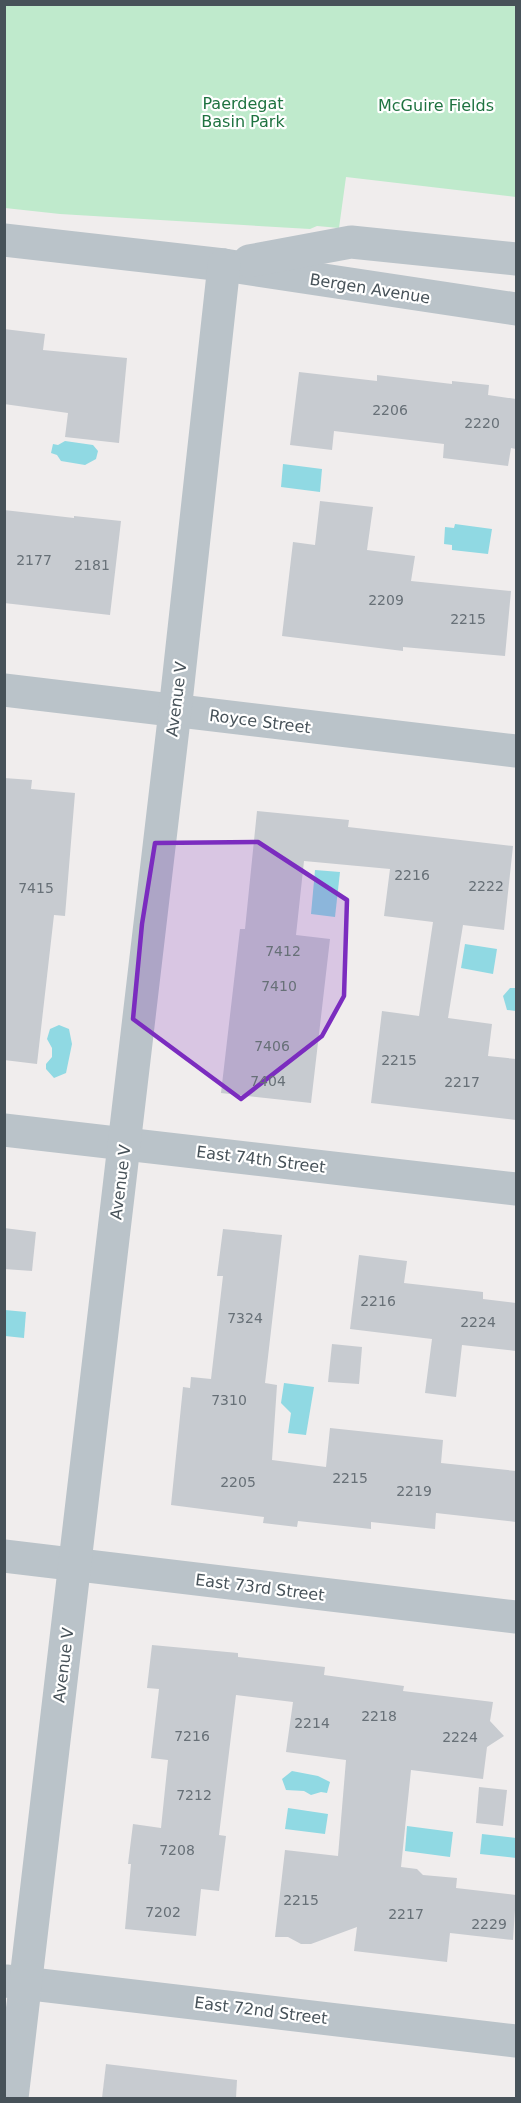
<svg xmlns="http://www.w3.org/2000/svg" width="521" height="2103" viewBox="0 0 521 2103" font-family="'DejaVu Sans',sans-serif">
  <rect width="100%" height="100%" fill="#f0eded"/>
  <!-- green -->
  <path fill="#bfeacc" d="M5 5H516V197L346 177 339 228 317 226 310 229 60 214 5 208Z"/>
  <!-- water -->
  <g fill="#90d9e3">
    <path d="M65 441 93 445 98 451 96 459 85 465 61 461 57 455 51 453 53 444 58 445Z"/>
    <path d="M283 464 322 469 320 492 281 487Z"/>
    <path d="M455 524 492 529 488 554 452 550V545L444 544 445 527 454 528Z"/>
    <path d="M315 870 340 872 335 917 311 914Z"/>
    <path d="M465 944 497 949 493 974 461 968Z"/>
    <path d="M510 988H516V1011L507 1010 503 996Z"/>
    <path d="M59 1025 69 1029 72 1044 66 1073 54 1078 46 1069V1064L52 1057V1048L47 1039 50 1029Z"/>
    <path d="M5 1310 26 1312 24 1338 5 1336Z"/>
    <path d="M284 1383 314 1387 306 1435 288 1433 291 1413 281 1403Z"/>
    <path d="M292 1771 318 1776 330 1782 327 1793 321 1792 311 1795 304 1791 286 1790 282 1779Z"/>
    <path d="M288 1808 328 1814 325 1834 285 1829Z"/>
    <path d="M407 1826 453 1832 450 1857 405 1851Z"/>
    <path d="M482 1834 516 1838V1858L480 1854Z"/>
  </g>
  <!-- building -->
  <g fill="#c7cbd0">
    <path d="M4 329 45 334 43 350 127 358 119 443 65 437 68 413 4 404Z"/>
    <path d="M299 372 377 381V375L452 384V381L489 385 488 395 516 399V449L511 448 508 466 443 458 444 444 334 431 332 450 290 445Z"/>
    <path d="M320 501 373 507 367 550 415 556 411 581 511 591 505 656 403 647V651L282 636 293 542 315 545Z"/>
    <path d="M4 510 74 518V516L121 521 110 615 4 603Z"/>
    <path d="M4 778 32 780 31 789 75 793 65 916 54 915 37 1064 4 1060Z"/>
    <path d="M257 811 349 820 348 827 513 846 504 930 463 925 448 1018 492 1024 488 1056 516 1059V1120L371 1103 382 1011 419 1016 433 922 384 916 390 869 304 861 296 935 330 939 311 1103 221 1093 240 929H245Z"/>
    <path d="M4 1228 36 1232 32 1271 4 1269Z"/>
    <path d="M223 1229 282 1235 265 1383 277 1385 272 1460 326 1467 330 1428 443 1440 441 1463 516 1471V1522L436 1513 435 1529 371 1522V1529L298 1521 297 1527 263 1523 264 1517 171 1505 183 1387 190 1388 191 1377 211 1379 223 1276H217Z"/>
    <path d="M359 1255 407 1261 404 1283 483 1292V1299L516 1303V1351L462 1345 456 1397 425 1393 432 1339 350 1329Z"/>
    <path d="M332 1344 362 1347 359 1384 328 1382Z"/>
    <path d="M152 1645 238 1653V1657L325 1667 324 1675 404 1686 403 1691 493 1702 490 1721 504 1736 487 1747 483 1779 411 1770 401 1867 417 1869 423 1875 457 1878 456 1888 516 1895 513 1940 450 1933 447 1962 354 1951 357 1927 311 1944H301L288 1937H275L285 1850 338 1856 346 1760 286 1752 293 1702 236 1695 219 1835 226 1836 219 1891 201 1889 196 1936 125 1929 131 1864H128L133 1824 161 1828 168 1760 151 1758 159 1689 147 1688Z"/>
    <path d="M479 1787 507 1790 503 1826 476 1823Z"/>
    <path d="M106 2064 237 2080 236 2098H102Z"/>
  </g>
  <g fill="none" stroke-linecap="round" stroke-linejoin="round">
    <!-- minor -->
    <g stroke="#bac3c9" stroke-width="33">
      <path d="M4 240 224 265 516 309"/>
      <path d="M249 261 351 242 516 259"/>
      <path d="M4 690 516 751"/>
      <path d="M4 1130 516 1189"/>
      <path d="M4 1556 516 1617"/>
      <path d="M6 1981 516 2041"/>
      <path d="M12 2098 175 711 224 265"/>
    </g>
  </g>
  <!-- marked area -->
  <path fill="#7b2cbf" fill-opacity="0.2" stroke="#7b2cbf" stroke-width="4.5" stroke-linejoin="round" d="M258 842 347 900 344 996 322 1036 241 1099 133 1019 142 924 155 843Z"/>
  <g text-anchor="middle" stroke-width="4.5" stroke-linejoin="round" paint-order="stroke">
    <!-- number labels -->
    <g font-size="14" fill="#677077">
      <text x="390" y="415">2206</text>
      <text x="482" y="428">2220</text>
      <text x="34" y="565">2177</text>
      <text x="92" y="570">2181</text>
      <text x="386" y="605">2209</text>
      <text x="468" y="624">2215</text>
      <text x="412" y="880">2216</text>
      <text x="486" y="891">2222</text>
      <text x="36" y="893">7415</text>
      <text x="283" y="956">7412</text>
      <text x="279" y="991">7410</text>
      <text x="272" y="1051">7406</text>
      <text x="399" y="1065">2215</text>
      <text x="268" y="1086">7404</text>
      <text x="462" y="1087">2217</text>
      <text x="378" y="1306">2216</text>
      <text x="245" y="1323">7324</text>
      <text x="478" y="1327">2224</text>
      <text x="229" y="1405">7310</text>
      <text x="350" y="1483">2215</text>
      <text x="238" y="1487">2205</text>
      <text x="414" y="1496">2219</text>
      <text x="379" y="1721">2218</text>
      <text x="312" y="1728">2214</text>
      <text x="192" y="1741">7216</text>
      <text x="460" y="1742">2224</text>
      <text x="194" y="1800">7212</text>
      <text x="177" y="1855">7208</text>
      <text x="301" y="1905">2215</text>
      <text x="163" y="1917">7202</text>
      <text x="406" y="1919">2217</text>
      <text x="489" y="1929">2229</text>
    </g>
    <!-- park labels -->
    <g font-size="16" fill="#1f7341" stroke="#fff">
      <text x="243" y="109">Paerdegat<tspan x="243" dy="18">Basin Park</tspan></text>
      <text x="436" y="111">McGuire Fields</text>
    </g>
    <!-- street labels -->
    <g font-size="16" fill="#475259" stroke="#fff">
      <text transform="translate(370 288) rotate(9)" y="6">Bergen Avenue</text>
      <text transform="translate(176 699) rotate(-83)" y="6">Avenue V</text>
      <text transform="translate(260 721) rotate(7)" y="6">Royce Street</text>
      <text transform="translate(261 1159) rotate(7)" y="6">East 74th Street</text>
      <text transform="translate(120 1182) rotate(-83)" y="6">Avenue V</text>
      <text transform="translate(260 1587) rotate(7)" y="6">East 73rd Street</text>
      <text transform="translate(63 1665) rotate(-83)" y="6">Avenue V</text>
      <text transform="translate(261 2010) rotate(7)" y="6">East 72nd Street</text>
    </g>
  </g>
  <!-- border -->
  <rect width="521" height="2103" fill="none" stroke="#475259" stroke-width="12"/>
</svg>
